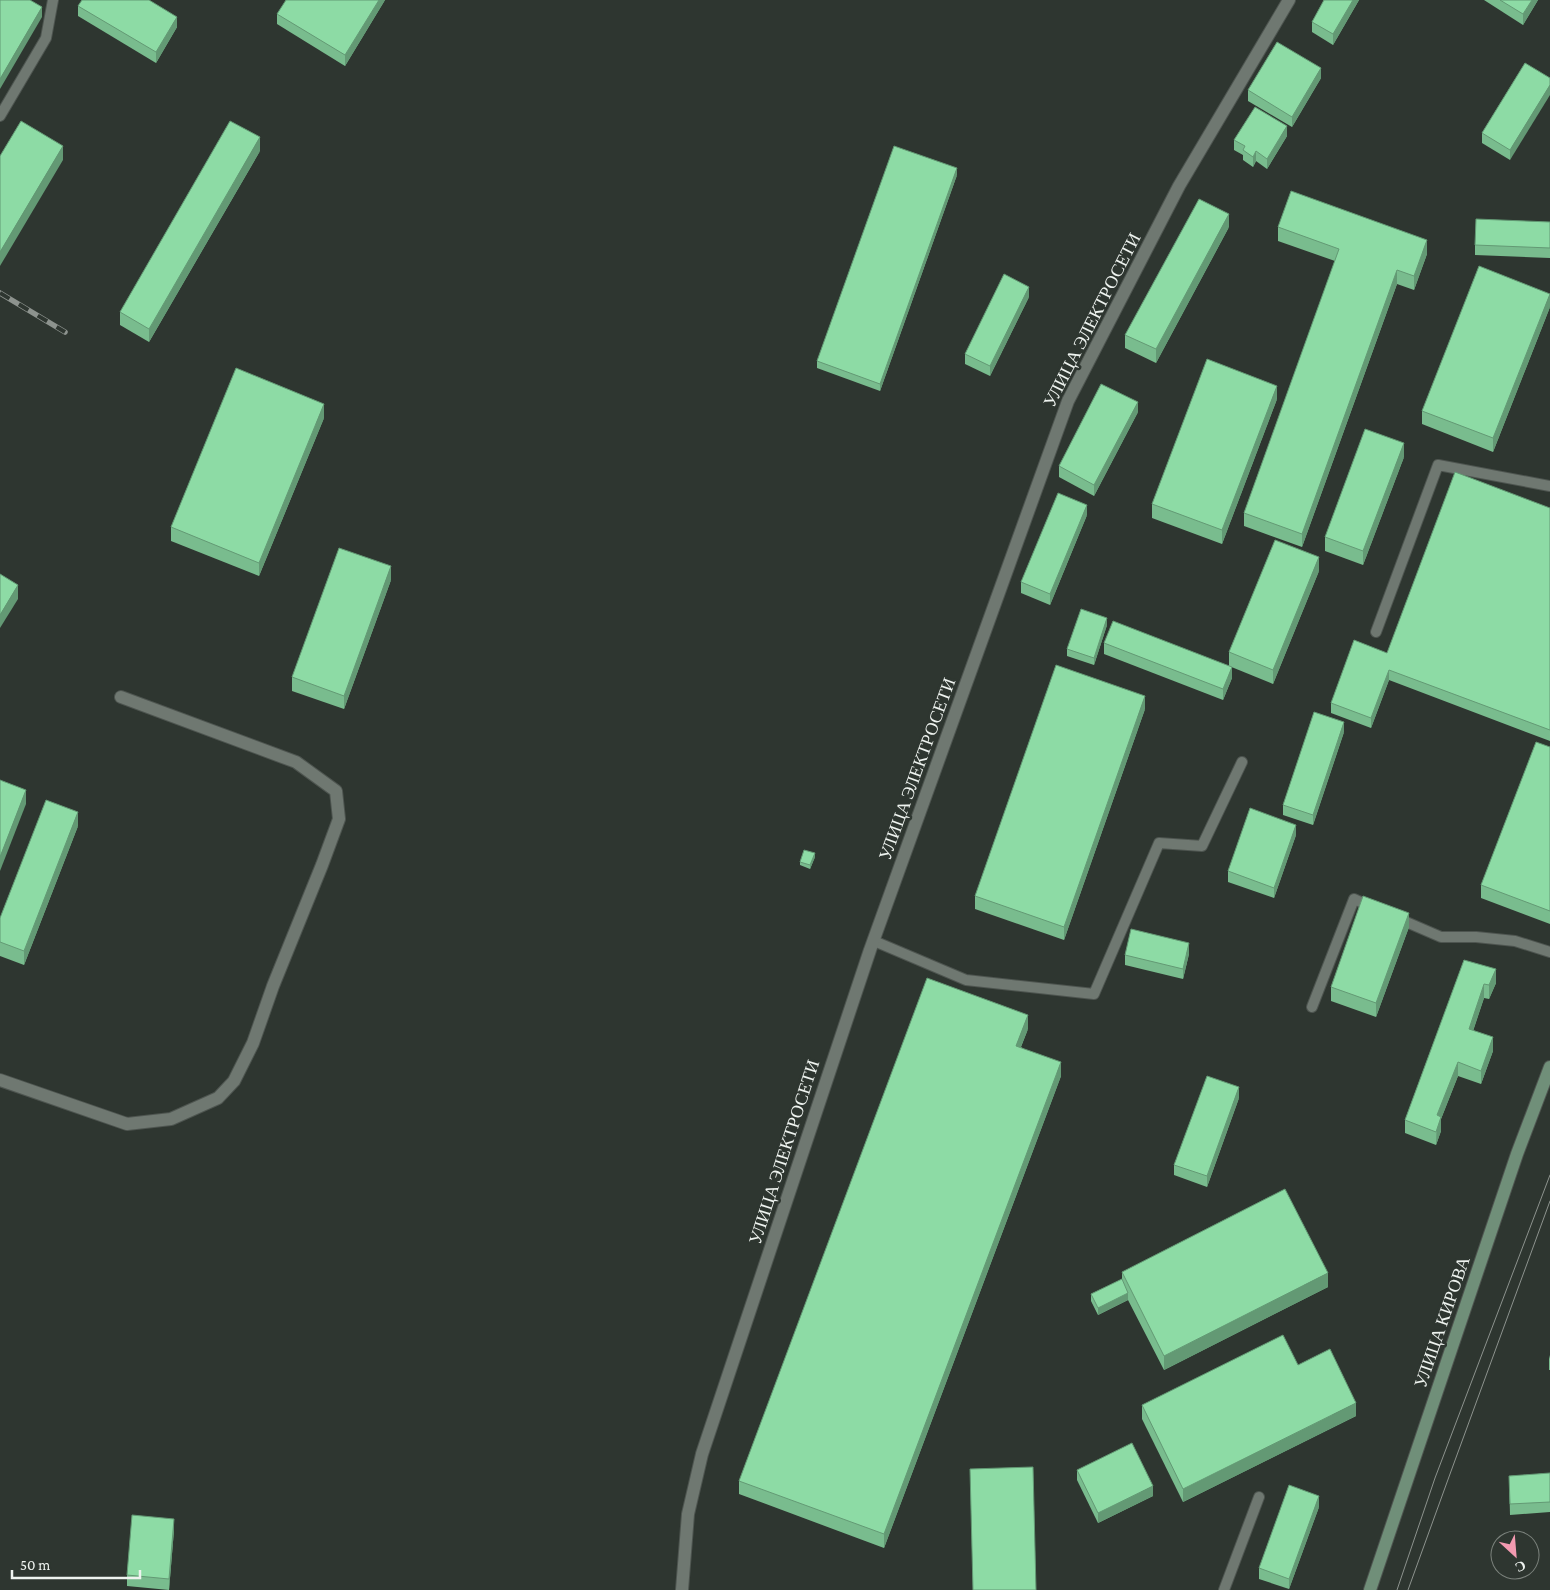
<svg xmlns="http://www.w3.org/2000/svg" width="1550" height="1590" viewBox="0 0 1550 1590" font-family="'Crimson Pro',serif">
  <rect width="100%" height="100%" fill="#2e3630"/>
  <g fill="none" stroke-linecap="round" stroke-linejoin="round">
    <defs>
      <g id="service">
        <path d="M0 116 46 38 53 0"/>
        <path d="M1376 632 1438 465 1550 486"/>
        <path d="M1397 918 1441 937H1476L1515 941 1550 952"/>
        <path d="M874 941 966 980 1094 994 1159 843 1202 846 1242 762"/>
        <path d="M1312 1007 1354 899 1372 907"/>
        <path d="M1224 1590 1259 1497"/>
      </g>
      <g id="minor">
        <path d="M0 1080 127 1124 171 1119 218 1098 234 1081 253 1043 273 986 322 865 339 819 336 791 296 762 121 697"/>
        <path d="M682 1590 688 1514 702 1454 870 950 1068 401 1179 186 1289 0"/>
      </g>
      <path id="secondary" d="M1370 1590 1517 1154 1550 1067"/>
    </defs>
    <!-- service casing -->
    <use href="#service" stroke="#4e5550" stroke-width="12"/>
    <!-- minor casing -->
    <use href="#minor" stroke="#4e5550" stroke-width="14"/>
    <!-- secondary casing -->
    <use href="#secondary" stroke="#4e5550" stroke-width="14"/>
    <!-- service -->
    <use href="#service" stroke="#6f7871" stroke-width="10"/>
    <!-- minor -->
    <use href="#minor" stroke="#6f7871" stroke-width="12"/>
    <!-- secondary -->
    <use href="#secondary" stroke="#708f79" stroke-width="12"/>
    <!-- tram -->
    <g stroke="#8d938e" stroke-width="1">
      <path d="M1397 1590 1435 1478 1550 1175"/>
      <path d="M1408 1590 1450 1474 1550 1201"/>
    </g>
    <defs>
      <path id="rail" d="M0 293 65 332"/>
    </defs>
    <!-- rail casing -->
    <use href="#rail" stroke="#8d938e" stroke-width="5.5"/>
    <!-- rail -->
    <use href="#rail" stroke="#2e3630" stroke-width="4" stroke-dasharray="11" stroke-linecap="butt"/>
  </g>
  <!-- wall -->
  <g fill="#79bc8e">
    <path d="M385 0 345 66 277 24V14Z"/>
    <path d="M1324 0H1359L1333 45 1312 32V22Z"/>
    <path d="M1484 0H1538L1523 25Z"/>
    <path d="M78 6 177 27 156 63 78 16Z"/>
    <path d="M1525 63 1510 160 1482 143V133Z"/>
    <path d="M1321 78 1292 127 1248 101V90Z"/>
    <path d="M1287 136 1267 169 1256 161 1253 167 1243 160V155L1234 150V140Z"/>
    <path d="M260 151 149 342 120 325V312Z"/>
    <path d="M957 175 880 391 817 368V361Z"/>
    <path d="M1550 222V258L1475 255V245Z"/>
    <path d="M1229 227 1156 363 1125 348V335Z"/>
    <path d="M1278 227 1427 254 1414 290 1397 284 1302 547 1244 526V513L1335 261 1278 241Z"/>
    <path d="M1029 297 990 376 965 364V354Z"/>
    <path d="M1550 307 1493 452 1422 424V411Z"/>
    <path d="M1277 399 1222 544 1152 518V504Z"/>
    <path d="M1138 412 1094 496 1059 477V466Z"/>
    <path d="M324 418 259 576 171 541V527Z"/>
    <path d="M1404 457 1363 565 1325 551V537Z"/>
    <path d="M1550 508V741L1389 680 1371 728 1331 713V703Z"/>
    <path d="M1087 515 1050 605 1021 593V582Z"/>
    <path d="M1319 571 1273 684 1229 666V652Z"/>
    <path d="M391 580 344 709 292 691V677Z"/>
    <path d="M1107 625 1094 665 1067 656V649Z"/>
    <path d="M1104 643 1232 678 1223 700 1104 654Z"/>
    <path d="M1145 709 1064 940 975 909V896Z"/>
    <path d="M1344 732 1313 825 1283 815V805Z"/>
    <path d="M1550 747V924L1481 898V885Z"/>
    <path d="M78 826 24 965 0 956V918Z"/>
    <path d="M1296 835 1274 898 1228 882V871Z"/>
    <path d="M815 857 810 869 800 865V862Z"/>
    <path d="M1409 927 1376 1017 1331 1001V987Z"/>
    <path d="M1189 954 1183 979 1125 965V955Z"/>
    <path d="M1464 960 1496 983 1489 999 1484 998 1473 1031 1493 1051 1481 1084 1458 1076 1441 1119V1131L1436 1145 1405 1133V1120Z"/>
    <path d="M1028 1029 1021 1047 1061 1076 884 1548 739 1494V1481Z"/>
    <path d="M1239 1098 1207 1187 1174 1175V1165Z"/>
    <path d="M1122 1272 1328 1287 1164 1370 1128 1300 1098 1315 1091 1301V1294L1122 1279Z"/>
    <path d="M1550 1355V1370H1549V1359Z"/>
    <path d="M1142 1405 1356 1416 1183 1502 1142 1419Z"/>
    <path d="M1077 1470 1153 1496 1098 1523 1077 1480Z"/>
    <path d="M1550 1473V1512L1510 1515 1509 1476Z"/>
    <path d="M1319 1507 1289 1589 1259 1579V1568Z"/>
    <path d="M174 1530 169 1590 127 1586V1575Z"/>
  </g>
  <!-- shaded-wall -->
  <g fill="#639974">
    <path d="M379 0H385L345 66V55Z"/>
    <path d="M1353 0H1359L1333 45V34Z"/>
    <path d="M1532 0H1538L1523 25V14Z"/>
    <path d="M42 7V17L0 89V79Z"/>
    <path d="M177 17V27L156 63V52Z"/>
    <path d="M1321 68V78L1292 127V117Z"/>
    <path d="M1550 85V95L1510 160V150Z"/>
    <path d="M1287 126V136L1267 169V159Z"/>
    <path d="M260 137V151L149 342V329Z"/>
    <path d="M63 146V160L0 266V252Z"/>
    <path d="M1256 151V161L1253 167V157Z"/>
    <path d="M957 168V175L880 391V384Z"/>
    <path d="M1229 214V227L1156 363V349Z"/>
    <path d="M1427 240V254L1414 290V276Z"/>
    <path d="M1397 270V284L1302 547V534Z"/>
    <path d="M1029 287V297L990 376V366Z"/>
    <path d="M1550 294V307L1493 452V438Z"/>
    <path d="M1277 386V399L1222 544V530Z"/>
    <path d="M1138 402V412L1094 496V485Z"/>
    <path d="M324 404V418L259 576V563Z"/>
    <path d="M1404 443V457L1363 565V551Z"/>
    <path d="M1087 505V515L1050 605V594Z"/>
    <path d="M1319 557V571L1273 684V670Z"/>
    <path d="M391 566V580L344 709V696Z"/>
    <path d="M18 585V599L0 628V615Z"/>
    <path d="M1107 618V625L1094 665V658Z"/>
    <path d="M1232 667V678L1223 700V689Z"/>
    <path d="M1389 670V680L1371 728V718Z"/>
    <path d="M1145 696V709L1064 940V927Z"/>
    <path d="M1344 722V732L1313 825V815Z"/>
    <path d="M26 790V804L0 871V857Z"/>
    <path d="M78 812V826L24 965V951Z"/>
    <path d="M1296 825V835L1274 898V888Z"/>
    <path d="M815 853V857L810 869V865Z"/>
    <path d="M1409 913V927L1376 1017V1003Z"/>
    <path d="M1189 943V954L1183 979V969Z"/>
    <path d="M1496 969V983L1489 999V985Z"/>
    <path d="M1484 984V998L1469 1043V1029Z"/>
    <path d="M1028 1015V1029L1016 1059V1046Z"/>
    <path d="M1493 1037V1051L1481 1084V1071Z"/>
    <path d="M1061 1062V1076L884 1548V1534Z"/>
    <path d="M1458 1062V1076L1441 1119V1131L1436 1145 1437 1115Z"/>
    <path d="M1239 1087V1098L1207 1187V1176Z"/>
    <path d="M1328 1273V1287L1164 1370V1356Z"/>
    <path d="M1128 1293V1300L1098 1315V1308Z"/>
    <path d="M1356 1403V1416L1183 1502V1489Z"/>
    <path d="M1153 1486V1496L1098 1523V1513Z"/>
    <path d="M1319 1496V1507L1289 1589V1579Z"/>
    <path d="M174 1519V1530L169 1590V1579Z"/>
  </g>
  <!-- building -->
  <g fill="#8ddba5" stroke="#639974">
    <path d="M0 0H30L42 7 0 79Z"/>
    <path d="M82 0H149L177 17 156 52 78 6Z"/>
    <path d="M286 0H379L345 55 277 14Z"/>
    <path d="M1324 0H1353L1333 34 1312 22Z"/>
    <path d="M1500 0H1532L1523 14Z"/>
    <path d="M1277 42 1321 68 1292 117 1248 90Z"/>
    <path d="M1525 63 1550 78V85L1510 150 1482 133Z"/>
    <path d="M1255 107 1287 126 1267 159 1256 151 1253 157 1243 150 1245 146 1234 140Z"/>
    <path d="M21 121 63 146 0 252V156Z"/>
    <path d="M230 121 260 137 149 329 120 312Z"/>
    <path d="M894 146 957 168 880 384 817 361Z"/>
    <path d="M1291 191 1427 240 1414 276 1397 270 1302 534 1244 513 1339 249 1278 227Z"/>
    <path d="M1199 199 1229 214 1156 349 1125 335Z"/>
    <path d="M1476 219 1550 222V248L1475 245Z"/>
    <path d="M1479 266 1550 294 1493 438 1422 411Z"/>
    <path d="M1004 274 1029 287 990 366 965 354Z"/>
    <path d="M1207 359 1277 386 1222 530 1152 504Z"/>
    <path d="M236 368 324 404 259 563 171 527Z"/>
    <path d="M1101 384 1138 402 1094 485 1059 466Z"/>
    <path d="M1365 429 1404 443 1363 551 1325 537Z"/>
    <path d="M1455 472 1550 508V730L1389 670 1371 718 1331 703 1354 640 1387 653Z"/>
    <path d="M1058 493 1087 505 1050 594 1021 582Z"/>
    <path d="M1275 540 1319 557 1273 670 1229 652Z"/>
    <path d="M339 548 391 566 344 696 292 677Z"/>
    <path d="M0 574 18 585 0 615Z"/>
    <path d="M1081 609 1107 618 1094 658 1067 649Z"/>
    <path d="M1113 621 1232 667 1223 689 1104 643Z"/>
    <path d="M1056 665 1145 696 1064 927 975 896Z"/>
    <path d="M1314 712 1344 722 1313 815 1283 805Z"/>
    <path d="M1536 742 1550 747V911L1481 885Z"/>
    <path d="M0 780 26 790 0 857Z"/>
    <path d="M46 800 78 812 24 951 0 942V918Z"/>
    <path d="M1250 808 1296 825 1274 888 1228 871Z"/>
    <path d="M804 850 815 853 810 865 800 862Z"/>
    <path d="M1363 896 1409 913 1376 1003 1331 987Z"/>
    <path d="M1131 929 1189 943 1183 969 1125 955Z"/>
    <path d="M1464 960 1496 969 1489 985 1484 984 1469 1029 1493 1037 1481 1071 1458 1062 1437 1115 1441 1117 1436 1132 1405 1120Z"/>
    <path d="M927 978 1028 1015 1016 1046 1061 1062 884 1534 739 1481Z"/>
    <path d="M1207 1076 1239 1087 1207 1176 1174 1165Z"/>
    <path d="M1285 1189 1328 1273 1164 1356 1122 1272Z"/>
    <path d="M1122 1279 1128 1293 1098 1308 1091 1294Z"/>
    <path d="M1283 1335 1298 1365 1330 1349 1356 1403 1183 1489 1142 1405Z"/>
    <path d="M1132 1443 1153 1486 1098 1513 1077 1470Z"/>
    <path d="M1033 1467 1036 1590H973L970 1469Z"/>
    <path d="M1550 1473V1502L1510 1504 1509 1476Z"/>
    <path d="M1289 1485 1319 1496 1289 1579 1259 1568Z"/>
    <path d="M132 1515 174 1519 169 1579 127 1575Z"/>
  </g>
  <g text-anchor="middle" stroke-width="5" stroke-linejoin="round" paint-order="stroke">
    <!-- street labels -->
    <g font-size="18" fill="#eef3ef" stroke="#2e3630">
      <text transform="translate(1092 320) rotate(-63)" y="6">УЛИЦА ЭЛЕКТРОСЕТИ</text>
      <text transform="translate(917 769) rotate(-70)" y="6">УЛИЦА ЭЛЕКТРОСЕТИ</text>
      <text transform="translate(784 1152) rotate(-72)" y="6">УЛИЦА ЭЛЕКТРОСЕТИ</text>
      <text transform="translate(1442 1322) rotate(-71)" y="6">УЛИЦА КИРОВА</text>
    </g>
  </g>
  <!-- north arrow -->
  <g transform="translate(1515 1555) rotate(154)"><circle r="24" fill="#2e3630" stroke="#7b827c"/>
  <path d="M0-4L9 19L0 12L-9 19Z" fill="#f29ab0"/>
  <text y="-8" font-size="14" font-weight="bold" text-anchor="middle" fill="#eef3ef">С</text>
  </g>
  <!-- scale -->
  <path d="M12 1570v8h128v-8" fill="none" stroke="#eef3ef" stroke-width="2.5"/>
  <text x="20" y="1570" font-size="15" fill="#eef3ef" stroke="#2e3630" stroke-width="4" paint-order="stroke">50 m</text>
</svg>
